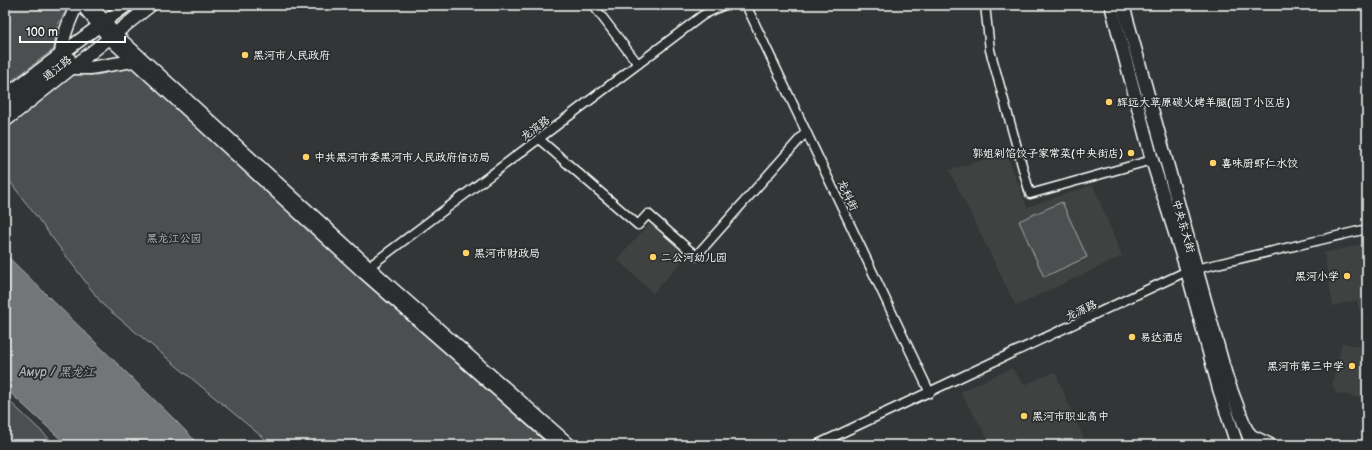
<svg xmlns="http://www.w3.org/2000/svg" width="1372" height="450" viewBox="0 0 1372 450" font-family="'Balsamiq Sans','LXGW WenKai TC',sans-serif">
  <rect width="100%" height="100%" fill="#333536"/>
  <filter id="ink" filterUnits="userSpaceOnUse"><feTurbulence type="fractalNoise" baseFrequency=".025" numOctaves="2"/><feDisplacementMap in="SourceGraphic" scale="8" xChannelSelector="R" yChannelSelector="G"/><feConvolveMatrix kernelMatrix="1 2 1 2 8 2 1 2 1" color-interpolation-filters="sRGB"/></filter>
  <g filter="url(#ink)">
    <!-- built -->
    <g fill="#404243">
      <path d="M1006 153 1027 207 1093 185 1122 256 1016 306 949 170Z"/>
      <path d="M652 221 689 254 653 293 617 259Z"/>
      <path d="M1367 243V339L1357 300 1333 306 1324 253Z"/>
      <path d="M1342 343 1367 348V399L1336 393 1332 385Z"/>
      <path d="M1012 368 1024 385 1055 372 1084 439 1074 445H992L960 392Z"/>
    </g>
    <!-- green -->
    <g fill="#4c4f50" stroke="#a6a7a8">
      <path d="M5 5H70L57 26 54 49 5 86Z"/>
      <path d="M123 66 134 68 362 279 549 445H272L103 305 5 175V124L73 72C94 78 104 75 123 66Z"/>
      <path d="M1062 202 1087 257 1044 277 1019 221Z"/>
      <path d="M5 397 56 445H5Z"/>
    </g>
    <!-- water -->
    <path fill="#737576" stroke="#abacad" d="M5 254 175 420 199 445H67L5 388Z"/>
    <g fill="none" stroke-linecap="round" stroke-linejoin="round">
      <defs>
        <g id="minor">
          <path d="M593 5 638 64"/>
          <path d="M746 5 930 393"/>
          <path d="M985 5 990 50 1030 194 1152 160"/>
          <path d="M539 139 638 225 648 214 696 256 806 132"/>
          <path d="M366 269 703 15 724 5"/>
          <path d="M816 445 1187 271 1367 229"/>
        </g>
        <g id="tertiary">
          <path d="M81 5 109 39 362 272 559 445"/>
          <path d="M92 5 115 33 392 287 571 445"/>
          <path d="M1247 429 1252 435 1273 445"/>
        </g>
        <g id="secondary">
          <path d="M1111 5 1152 160 1187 271 1219 389 1237 445"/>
          <path d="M1123 5 1227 379 1252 445"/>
          <path d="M61 55C62 37 69 21 77 5"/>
          <path d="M71 68H90L133 61"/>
          <path d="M5 96 127 5"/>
          <path d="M5 109 69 58"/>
          <path d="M5 121 151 5"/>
        </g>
      </defs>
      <!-- minor casing -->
      <use href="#minor" stroke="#fff" stroke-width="11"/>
      <!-- tertiary casing -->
      <use href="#tertiary" stroke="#fff" stroke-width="13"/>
      <!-- secondary casing -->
      <use href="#secondary" stroke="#fff" stroke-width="15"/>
      <!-- minor -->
      <use href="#minor" stroke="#2a2d2e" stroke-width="8"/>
      <!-- tertiary -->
      <use href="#tertiary" stroke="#2a2d2e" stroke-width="10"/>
      <!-- secondary -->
      <use href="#secondary" stroke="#2a2d2e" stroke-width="12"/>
    </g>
  </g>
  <!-- markers -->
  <g fill="#ffd166" stroke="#2a2d2e" stroke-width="1.5">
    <circle cx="245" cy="55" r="4"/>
    <circle cx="1109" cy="102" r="4"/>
    <circle cx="1131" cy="153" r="4"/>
    <circle cx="306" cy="157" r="4"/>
    <circle cx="1213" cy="163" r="4"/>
    <circle cx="466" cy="253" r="4"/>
    <circle cx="653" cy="257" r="4"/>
    <circle cx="1347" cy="276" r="4"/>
    <circle cx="1132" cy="337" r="4"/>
    <circle cx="1352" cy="366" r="4"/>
    <circle cx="1024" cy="416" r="4"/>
  </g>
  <g text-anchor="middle" stroke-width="3.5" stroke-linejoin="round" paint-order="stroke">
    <!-- poi labels -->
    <g font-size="11" fill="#fff" stroke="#2a2d2e" text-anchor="start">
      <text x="253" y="59">黑河市人民政府</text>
      <text x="1117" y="106">辉远大草原碳火烤羊腿(园丁小区店)</text>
      <text x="1123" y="157" text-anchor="end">郭姐剁馅饺子家常菜(中央街店)</text>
      <text x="314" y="161">中共黑河市委黑河市人民政府信访局</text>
      <text x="1221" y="167">喜味厨虾仁水饺</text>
      <text x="474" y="257">黑河市财政局</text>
      <text x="661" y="261">二公河幼儿园</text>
      <text x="1339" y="280" text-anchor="end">黑河小学</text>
      <text x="1140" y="341">易达酒店</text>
      <text x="1344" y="370" text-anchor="end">黑河市第三中学</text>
      <text x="1032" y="420">黑河市职业高中</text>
    </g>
    <!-- street labels -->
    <g font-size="11" fill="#fff" stroke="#2a2d2e">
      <text transform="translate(57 68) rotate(-38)" y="4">通江路</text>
      <text transform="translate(535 128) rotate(-37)" y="4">龙滨路</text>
      <text transform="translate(848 195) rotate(65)" y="4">龙科街</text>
      <text transform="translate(1184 226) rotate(74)" y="4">中央东大街</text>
      <text transform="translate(1081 310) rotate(-25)" y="4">龙源路</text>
    </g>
    <!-- park labels -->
    <g font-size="11" fill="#b7b9b9" stroke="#2a2d2e">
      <text x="174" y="242">黑龙江公园</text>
    </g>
    <!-- water labels -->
    <g font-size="12" font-style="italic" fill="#b2b3b4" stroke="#2a2d2e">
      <text x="57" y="376">Амур / 黑龙江</text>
    </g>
  </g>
  <!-- margin -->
  <rect width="1372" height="450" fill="none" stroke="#2a2d2e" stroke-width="20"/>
  <rect x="10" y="10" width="1352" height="430" fill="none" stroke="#fff" stroke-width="1.5" filter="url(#ink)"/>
  <!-- scale -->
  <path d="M20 36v6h105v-6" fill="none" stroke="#ffffff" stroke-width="2"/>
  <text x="26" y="36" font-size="12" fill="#ffffff" stroke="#2a2d2e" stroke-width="3" paint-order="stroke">100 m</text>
</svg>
